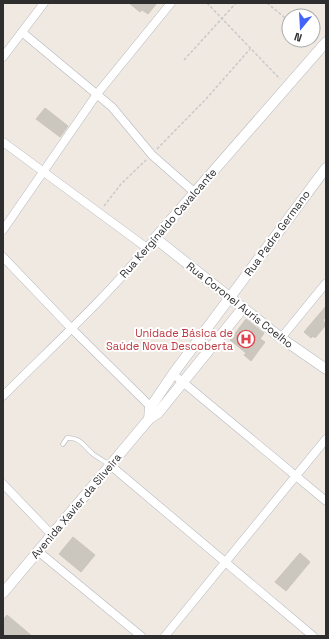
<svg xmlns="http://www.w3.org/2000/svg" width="329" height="639" viewBox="0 0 329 639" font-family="'Space Grotesk',sans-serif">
  <rect width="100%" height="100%" fill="#efe9e1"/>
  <!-- building -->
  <g fill="#cbc7bf" stroke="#cbc5ba">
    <path d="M129 3H157L148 14 142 10 140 12Z"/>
    <path d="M45 108 68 126 60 137 36 119Z"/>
    <path d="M326 306V317L323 320 326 325 315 338 313 336 311 338 304 332Z"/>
    <path d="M246 319 264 333 260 339 265 342 251 361 244 355 246 353 230 340Z"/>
    <path d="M73 537 95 555 81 572 59 554Z"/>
    <path d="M300 553 310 562 286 591 275 582Z"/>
    <path d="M7 615 32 636H3V620Z"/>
  </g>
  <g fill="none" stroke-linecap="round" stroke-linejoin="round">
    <defs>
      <path id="service" d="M63 444 67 438C81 437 84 447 93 454 98 458 104 461 110 465"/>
      <g id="minor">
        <path d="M23 33 112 107 152 155 194 192"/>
        <path d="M3 57 44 3"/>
        <path d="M3 142 147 248"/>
        <path d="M3 230 97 94 171 3"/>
        <path d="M3 257 72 329 154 410"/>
        <path d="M281 338 326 283"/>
        <path d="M173 374 326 501"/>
        <path d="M3 396C55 344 109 295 155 238"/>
        <path d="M110 465 313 636"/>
        <path d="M3 484 52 535"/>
        <path d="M39 552 141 636"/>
        <path d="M165 636 326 439"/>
      </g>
      <g id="tertiary">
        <path d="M326 42 155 238 281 338 326 369"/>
        <path d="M149 419 150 408 173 374 326 168"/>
        <path d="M3 593 149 419 158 413 243 308"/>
      </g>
    </defs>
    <!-- service casing -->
    <use href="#service" stroke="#b4b7c1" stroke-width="5"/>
    <!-- minor casing -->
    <use href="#minor" stroke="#b4b7c1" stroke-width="9"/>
    <!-- tertiary casing -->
    <use href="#tertiary" stroke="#b4b7c1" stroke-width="11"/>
    <!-- path -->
    <g stroke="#c9c9c9" stroke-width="1.5" stroke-dasharray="3 2" stroke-linecap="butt">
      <path d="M207 3 280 79"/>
      <path d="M267 3 289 21"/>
      <path d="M184 60 236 3"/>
      <path d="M157 149 206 99 250 49"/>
      <path d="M104 206 121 184 146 160"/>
    </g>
    <!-- service -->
    <use href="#service" stroke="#fff" stroke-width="4"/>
    <!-- minor -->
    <use href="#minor" stroke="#fff" stroke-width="8"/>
    <!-- tertiary -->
    <use href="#tertiary" stroke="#fff" stroke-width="10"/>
  </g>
  <!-- icons -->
  <defs>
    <symbol id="hospital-ring" viewBox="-11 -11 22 22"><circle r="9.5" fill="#fff" stroke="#e0444e" stroke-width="1.5"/><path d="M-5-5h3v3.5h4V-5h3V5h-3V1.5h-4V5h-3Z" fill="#e0444e"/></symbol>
  </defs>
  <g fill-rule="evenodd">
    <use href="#hospital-ring" x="236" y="329" width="20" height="20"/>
  </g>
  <g text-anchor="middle" stroke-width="4" stroke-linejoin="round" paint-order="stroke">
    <!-- street labels -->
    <g font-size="11" fill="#2e2e2e" stroke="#fff">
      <text transform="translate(168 223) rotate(-49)" y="4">Rua Kerginaldo Cavalcante</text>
      <text transform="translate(277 233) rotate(-54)" y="4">Rua Padre Germano</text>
      <text transform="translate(240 305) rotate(38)" y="4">Rua Coronel Auris Coelho</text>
      <text transform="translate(76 506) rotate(-50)" y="4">Avenida Xavier da Silveira</text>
    </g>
    <!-- health labels -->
    <g font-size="11" fill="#be3a42" stroke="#fff" text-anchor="end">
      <text x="233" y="337">Unidade Básica de<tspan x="233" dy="13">Saúde Nova Descoberta</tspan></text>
    </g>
  </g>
  <!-- border -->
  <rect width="329" height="639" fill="none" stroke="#2e2e2e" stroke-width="8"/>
  <!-- north arrow -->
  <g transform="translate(301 28) rotate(198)"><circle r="19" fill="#ffffff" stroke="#ababab"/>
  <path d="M0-3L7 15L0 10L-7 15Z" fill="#4264fb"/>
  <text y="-6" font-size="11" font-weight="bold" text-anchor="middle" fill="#2e2e2e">N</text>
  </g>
</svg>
